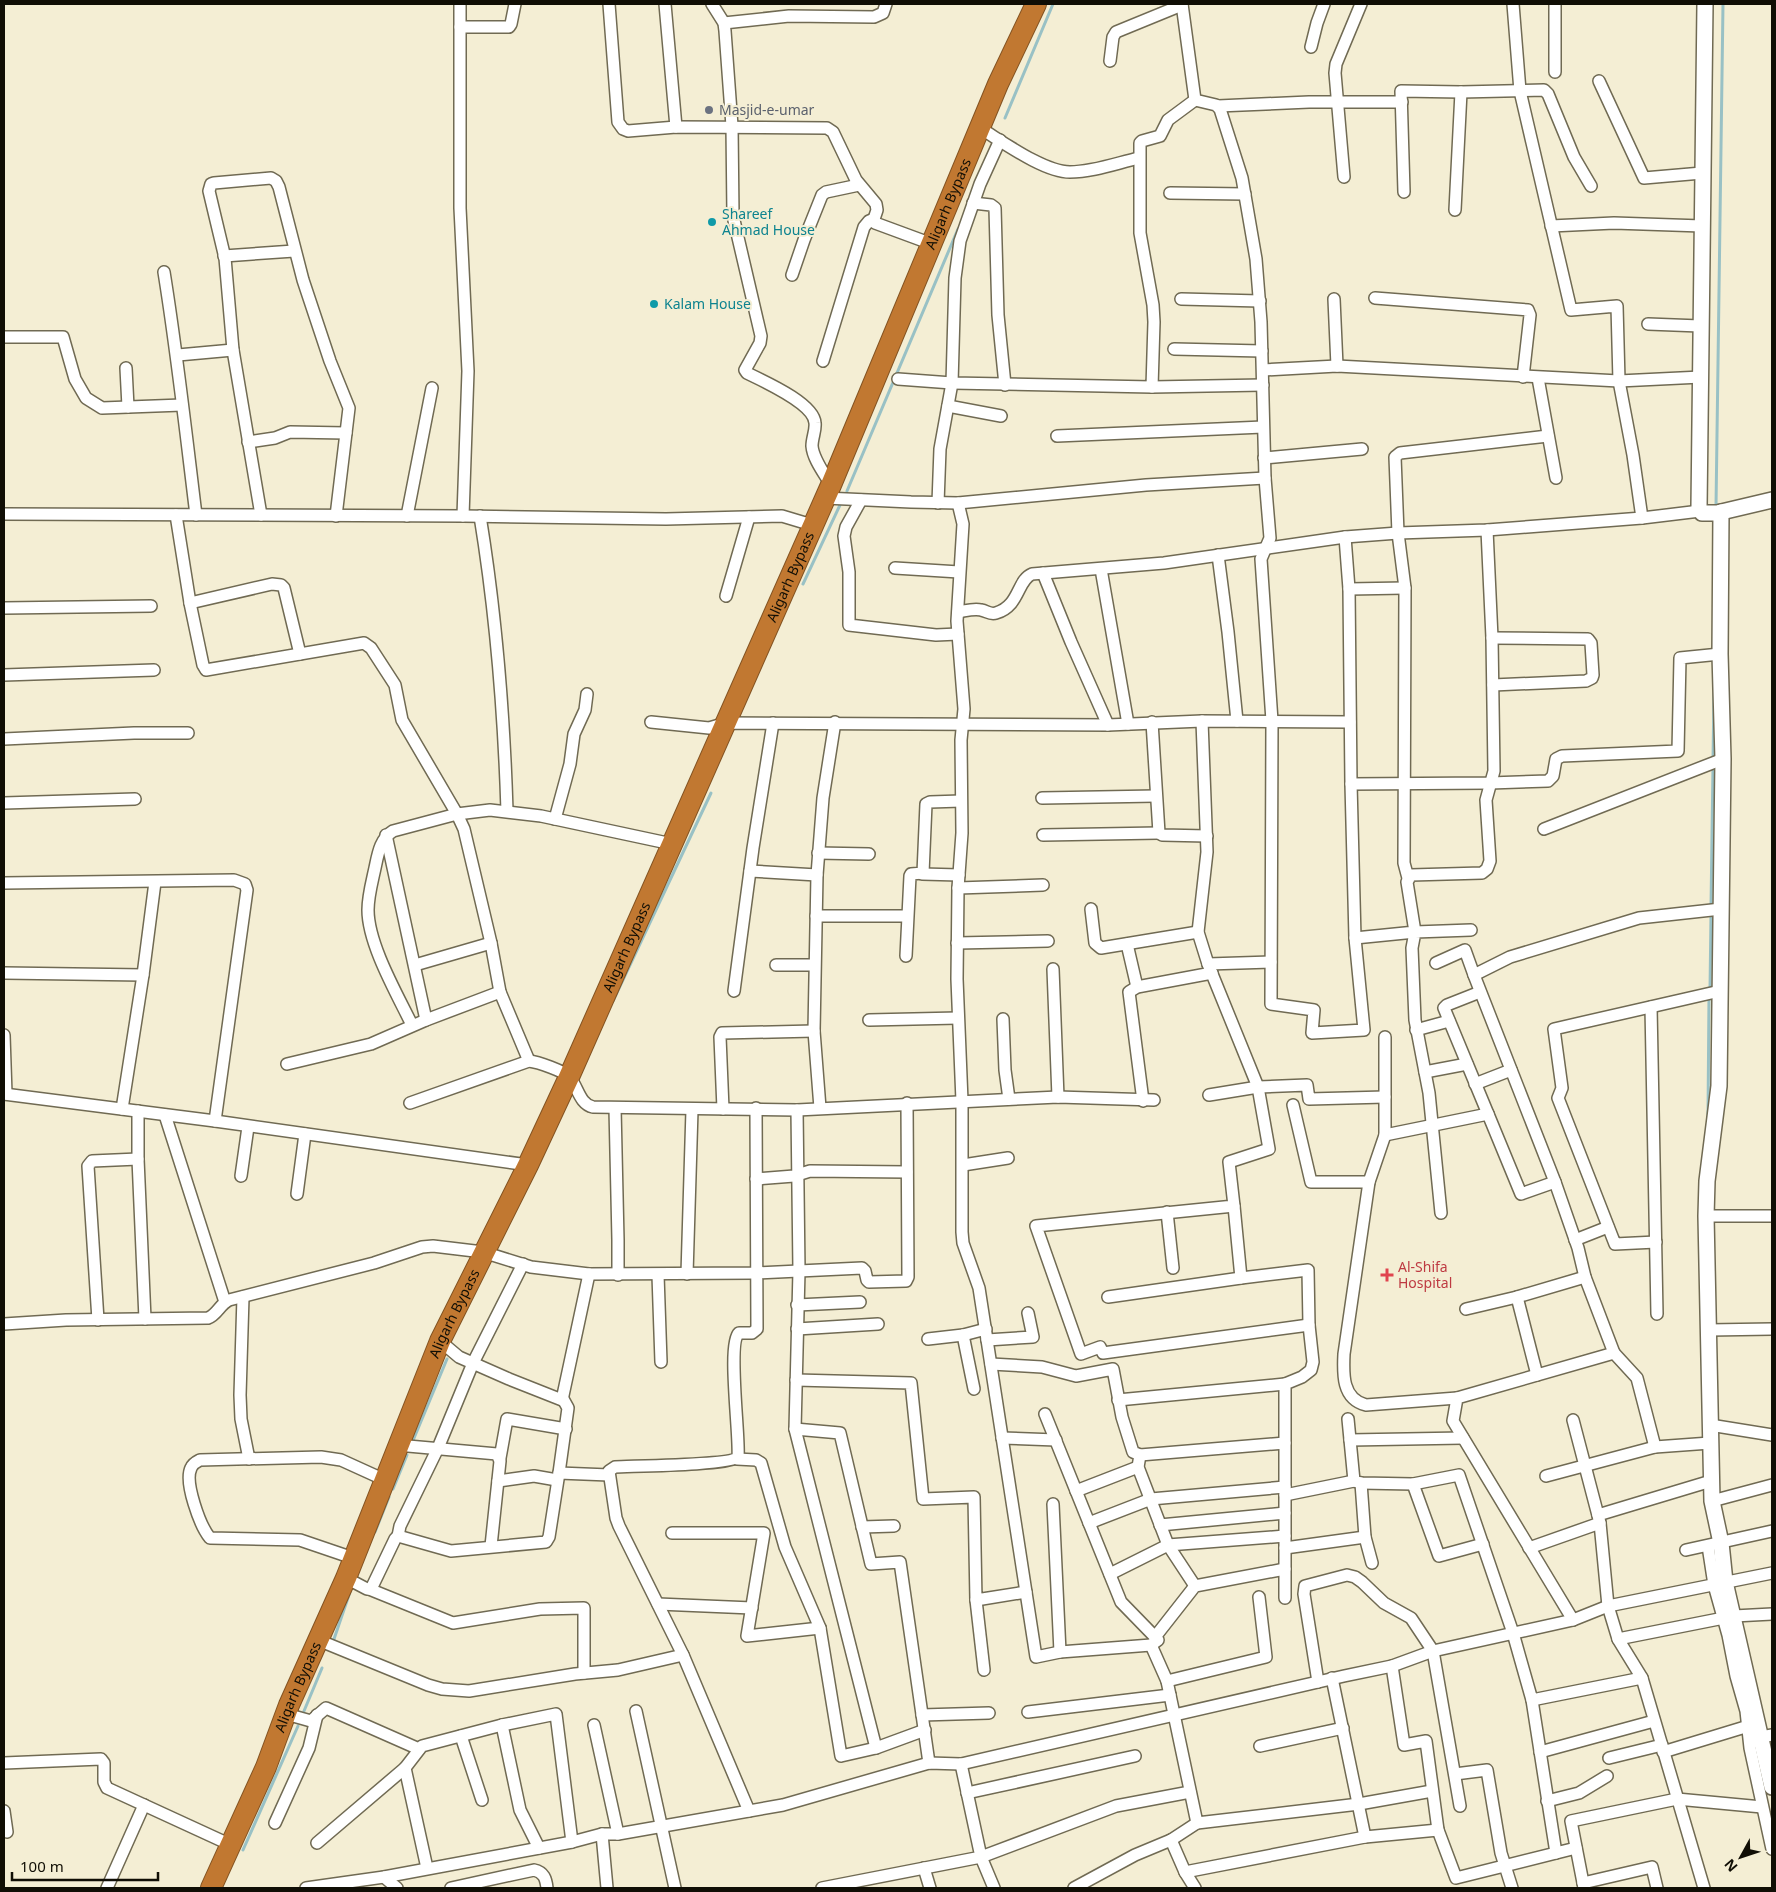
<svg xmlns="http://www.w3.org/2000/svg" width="1776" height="1892" viewBox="0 0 1776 1892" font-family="'Noto Sans',sans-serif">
  <rect width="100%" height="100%" fill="#f4eed4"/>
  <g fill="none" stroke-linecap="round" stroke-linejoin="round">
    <!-- stream -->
    <g stroke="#99c1c5" stroke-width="3">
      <path d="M1005 118 1053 4"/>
      <path d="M847 491 958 229"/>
      <path d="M1716 507 1723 4"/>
      <path d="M803 584 840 505"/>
      <path d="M1713 760 1714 694"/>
      <path d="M1711 907 1713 766"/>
      <path d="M1710 990 1711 914"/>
      <path d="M613 1001 711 793"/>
      <path d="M1708 1117 1709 996"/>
      <path d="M412 1443 447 1359"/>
      <path d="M1703 1446 1705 1462"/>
      <path d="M393 1489 407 1455"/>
      <path d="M375 1532 389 1497"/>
      <path d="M333 1642 350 1592"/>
      <path d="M304 1711 322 1668"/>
      <path d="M243 1850 298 1726"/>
    </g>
    <defs>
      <g id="street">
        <path d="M460 4V208L468 371 463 516"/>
        <path d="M609 4 618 122 623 129 628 131 676 127 827 128 833 132 856 180 876 204 877 210 874 219 875 223 932 244"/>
        <path d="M665 4 676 127"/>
        <path d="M712 4 724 23 725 31 732 126 733 216 761 336 760 343 745 370 747 373C763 381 814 403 815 423 816 430 812 438 812 446 813 459 824 473 831 485"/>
        <path d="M1182 4 1195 100 1216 105 1220 109 1242 178 1256 259 1261 322 1265 478 1270 538 1261 559 1272 721 1271 1004 1314 1010 1312 1033 1364 1030 1355 938 1351 784 1349 589 1345 537"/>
        <path d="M1513 4 1520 91 1571 310 1617 306 1619 381 1633 455 1642 518"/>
        <path d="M1555 4V72"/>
        <path d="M724 23 789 16 874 17 883 13 886 4"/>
        <path d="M460 27H509L511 24 515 4"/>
        <path d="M1311 47 1317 23 1324 4"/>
        <path d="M1110 61 1113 37 1116 32 1182 5"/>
        <path d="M1599 81 1644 178 1702 173"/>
        <path d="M1218 106 1309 102H1402"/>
        <path d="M980 128C1003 142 1044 172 1070 172 1093 172 1117 163 1139 158"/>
        <path d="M1344 177 1335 73 1336 64 1361 4"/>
        <path d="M1404 192 1401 91 1461 92 1544 90 1548 94 1574 157 1591 186"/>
        <path d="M1170 193 1245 194"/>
        <path d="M973 203 991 205 995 208 998 315 1005 385"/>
        <path d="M1455 210 1461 92"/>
        <path d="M1551 226 1614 223 1702 226"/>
        <path d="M224 256 294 251"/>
        <path d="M164 272C177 352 186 434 196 515"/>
        <path d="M792 275 804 240 822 195 826 192 859 185"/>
        <path d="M1375 298 1528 310 1530 315 1523 377"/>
        <path d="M1181 299 1260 301"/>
        <path d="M1334 299 1337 366"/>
        <path d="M1648 324 1700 326"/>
        <path d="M4 337H63L75 379 86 398 102 408 182 405"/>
        <path d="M1174 349 1262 351"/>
        <path d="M178 355 233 350"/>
        <path d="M823 361 864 227 869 221 874 219"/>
        <path d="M126 368 128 407"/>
        <path d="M1263 370 1337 366 1619 381 1701 377"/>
        <path d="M1538 378 1556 478"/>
        <path d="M898 379 952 383 1152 387 1154 322 1153 305 1140 233V143L1142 141 1160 136 1168 120 1195 100"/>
        <path d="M1152 387 1263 385"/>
        <path d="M948 406 1001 416"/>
        <path d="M1057 436 1263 427"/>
        <path d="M248 442 275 438 290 432 346 433"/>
        <path d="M1264 458 1362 449"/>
        <path d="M825 498 911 502 958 503 1146 485 1265 478"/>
        <path d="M861 500 846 527 844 536 849 572V625L936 635 958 634"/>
        <path d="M938 503 940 449 952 383 955 278 960 241 980 184 1000 140"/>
        <path d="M958 503 963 524 957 621 964 709 961 740 962 833 958 888 957 979 962 1101V1232L963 1243 979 1288 1036 1657 1060 1652 1151 1645"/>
        <path d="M4 514 463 516 666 519 782 516 812 525"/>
        <path d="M176 515 190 603 203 665 206 670 364 643 371 648 395 685 402 720 457 814 464 829 491 943 500 992 529 1061"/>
        <path d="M261 515 233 350 225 258 209 191 211 184 214 183 271 178 276 181 279 187 303 280 330 361 349 408 336 516"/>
        <path d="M407 516 432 388"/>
        <path d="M480 516C496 614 504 713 507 811"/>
        <path d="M1218 555 1228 632 1237 721"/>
        <path d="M895 568 959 572"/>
        <path d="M1101 569 1128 724"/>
        <path d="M1043 573 1071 642 1108 725"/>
        <path d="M1349 589 1405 588"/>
        <path d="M726 596 749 517"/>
        <path d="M190 603 272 584 281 585 284 588 300 654"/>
        <path d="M4 608 151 606"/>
        <path d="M958 612C965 611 974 608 981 610 987 611 990 615 996 613 1020 606 1017 580 1032 574L1164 563 1345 537 1398 533 1487 530 1642 518 1700 511"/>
        <path d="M1492 638 1588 639 1591 643 1593 675 1592 678 1586 681 1493 685"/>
        <path d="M4 675 154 670"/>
        <path d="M1202 721 1207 852 1198 932 1208 964 1258 1087 1269 1149 1229 1162 1234 1206 1036 1226 1081 1354 1100 1347 1103 1353 1309 1325"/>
        <path d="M651 722 709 728 726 723 1108 725 1202 721 1350 722"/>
        <path d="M1152 722 1159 833 1162 835 1207 836"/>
        <path d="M4 739 134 733H188"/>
        <path d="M1351 784 1490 783 1548 781 1553 776 1556 759 1562 756 1678 751 1680 658 1720 654"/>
        <path d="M1042 798 1156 796"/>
        <path d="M4 803 135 799"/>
        <path d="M555 819 570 764 574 734 585 710 587 694"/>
        <path d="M1544 829 1723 759"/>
        <path d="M386 835 426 1020"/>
        <path d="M1043 835 1159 833"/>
        <path d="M818 853 869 854"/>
        <path d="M750 871 817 875"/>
        <path d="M922 874 959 875"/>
        <path d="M1408 878 1404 863 1405 588 1398 533 1395 457 1400 453 1548 436"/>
        <path d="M4 883 234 880 245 884 247 890 215 1121"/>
        <path d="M958 888 1043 885"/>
        <path d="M1091 909 1095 943 1101 948 1198 932"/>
        <path d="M816 916H907"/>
        <path d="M1355 938 1415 932 1407 882 1411 875 1482 873 1487 869 1490 861 1486 800 1494 771 1492 638 1487 530"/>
        <path d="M957 943 1048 941"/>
        <path d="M1127 944 1137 987"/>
        <path d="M906 956 910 876 911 874 923 873 926 804 930 802 961 801"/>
        <path d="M1436 963 1465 950 1474 975 1510 957 1639 918 1721 909"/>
        <path d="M1208 964 1271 962"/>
        <path d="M415 965 491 943"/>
        <path d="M776 965H814"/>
        <path d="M1053 969 1058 1097"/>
        <path d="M4 973 143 975"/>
        <path d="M1474 975 1555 1182 1578 1248 1585 1277 1614 1353 1457 1398 1453 1421 1573 1620"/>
        <path d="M734 991 753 848 773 723"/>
        <path d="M1480 992 1447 1005 1444 1008 1488 1114"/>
        <path d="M1651 1007 1657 1314"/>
        <path d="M1003 1019 1005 1070 1009 1099"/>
        <path d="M869 1020 958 1018"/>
        <path d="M412 1025C397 994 368 944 368 910 368 896 372 882 375 868 378 854 380 839 393 831L457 814 490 810 541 816 672 844"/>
        <path d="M1416 1030 1449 1021"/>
        <path d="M4 1035 6 1094"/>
        <path d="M1385 1037V1135L1369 1182 1344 1354C1343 1374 1342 1399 1366 1405L1457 1398"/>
        <path d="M287 1064 371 1044 426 1020 500 992"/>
        <path d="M1425 1072 1467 1064"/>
        <path d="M1475 1084 1511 1070"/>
        <path d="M4 1094 215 1121 528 1165"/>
        <path d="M1209 1095 1258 1087 1307 1085 1309 1099 1385 1097"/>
        <path d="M1143 1101 1129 992 1137 987 1212 973"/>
        <path d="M410 1103 529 1061C538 1062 564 1071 569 1077 578 1086 579 1104 593 1107L797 1110 1058 1097 1154 1100"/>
        <path d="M1293 1105 1311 1182H1369"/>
        <path d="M615 1108 618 1240V1275"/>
        <path d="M820 1108 814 1031 817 875 823 798 835 722"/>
        <path d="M122 1109 143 975 155 882"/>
        <path d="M723 1109 720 1037 722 1033 814 1031"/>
        <path d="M797 1110 799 1271 795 1429 876 1748"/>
        <path d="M138 1111V1159L145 1319"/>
        <path d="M165 1115 225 1302"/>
        <path d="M1385 1135 1488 1114 1521 1194 1555 1182"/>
        <path d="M963 1165 1008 1158"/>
        <path d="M241 1176 248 1127"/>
        <path d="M756 1179 794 1176 810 1171 907 1172"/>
        <path d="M297 1194 305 1134"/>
        <path d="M1234 1206 1241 1278"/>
        <path d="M1167 1212 1173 1268"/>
        <path d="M1441 1213 1429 1093 1415 1020 1412 948 1415 932 1471 930"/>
        <path d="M1706 1216H1772"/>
        <path d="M1575 1240 1608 1227"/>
        <path d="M1656 1242 1615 1244 1558 1098 1562 1088 1554 1029 1720 991"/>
        <path d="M687 1274 692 1110"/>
        <path d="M658 1275 661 1362"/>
        <path d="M243 1297 240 1395 241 1419 249 1459"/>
        <path d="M1108 1297 1241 1278 1308 1270 1309 1325 1313 1362 1311 1370 1302 1377 1285 1384V1598"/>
        <path d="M1517 1297 1585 1277"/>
        <path d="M797 1305 860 1302"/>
        <path d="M1466 1309 1517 1297 1537 1375"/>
        <path d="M98 1320 88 1166 92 1161 138 1159"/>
        <path d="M4 1324 66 1320 208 1318C217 1315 220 1304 229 1300L374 1263 422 1247 433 1246 483 1252 531 1267 589 1274 755 1273 862 1268 865 1271 867 1280 869 1282 906 1281 908 1277 907 1103"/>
        <path d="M797 1329 878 1324"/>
        <path d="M1709 1330 1772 1329"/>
        <path d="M963 1335 974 1389"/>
        <path d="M928 1339 963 1335 986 1329"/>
        <path d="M987 1340 1033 1337 1028 1313"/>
        <path d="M440 1341 459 1357 509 1379 562 1400 589 1274"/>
        <path d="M1614 1353 1637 1378 1655 1447"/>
        <path d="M991 1364 1042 1367 1076 1376 1113 1369 1122 1417 1133 1452 1140 1455 1138 1467 1168 1545 1195 1586"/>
        <path d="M796 1380 911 1383 923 1499 974 1497 976 1600 1026 1592"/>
        <path d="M1118 1400 1285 1384"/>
        <path d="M1045 1414 1121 1602 1158 1640 1151 1645 1167 1681 1197 1823 1359 1804 1432 1791"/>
        <path d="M1348 1419 1354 1481 1361 1483 1413 1484 1459 1475 1513 1633 1532 1700 1642 1678"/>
        <path d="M1573 1420 1600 1523 1608 1606 1618 1639 1642 1678 1704 1888"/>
        <path d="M1710 1425 1772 1435"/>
        <path d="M795 1429 840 1433 871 1564 900 1562 929 1763"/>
        <path d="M1002 1438 1056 1440"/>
        <path d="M1350 1440 1463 1438"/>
        <path d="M397 1445 497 1454 500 1461 491 1546"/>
        <path d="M1140 1455 1285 1443"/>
        <path d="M500 1458 507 1419 566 1429"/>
        <path d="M737 1459 756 1460 761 1463 785 1547 820 1628 841 1756 876 1748 925 1730"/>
        <path d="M559 1473 568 1408 563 1399"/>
        <path d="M1546 1476 1655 1447 1710 1443"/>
        <path d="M498 1481 534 1476 557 1480"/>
        <path d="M1361 1483 1365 1537 1372 1563"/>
        <path d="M1413 1484 1439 1556 1483 1544"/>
        <path d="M1076 1491 1138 1467"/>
        <path d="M1285 1495 1354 1481"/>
        <path d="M1712 1501 1772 1485"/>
        <path d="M1053 1504 1060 1652"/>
        <path d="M1598 1515 1711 1481"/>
        <path d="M1089 1523 1151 1499 1285 1487"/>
        <path d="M1160 1525 1285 1513"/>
        <path d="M862 1527 894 1526"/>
        <path d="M672 1533H764L747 1636 820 1628"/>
        <path d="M398 1536 400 1526 438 1448 473 1363 523 1264"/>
        <path d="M1708 1546 1714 1585 1728 1635 1736 1676 1746 1711 1750 1748 1772 1849"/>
        <path d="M1285 1548 1365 1537"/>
        <path d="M1529 1548 1600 1523"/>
        <path d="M1686 1550 1772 1531"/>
        <path d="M353 1558 300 1540 210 1538C200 1526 184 1482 191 1468 193 1463 196 1462 200 1460L321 1457 341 1460 385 1480"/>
        <path d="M1110 1574 1168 1545 1285 1536"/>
        <path d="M346 1578 367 1589H371L395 1539 398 1536 451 1551 546 1542 549 1537 559 1473 609 1475"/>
        <path d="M369 1589 453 1623 540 1609 584 1608V1673"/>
        <path d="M976 1600 984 1670"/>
        <path d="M658 1604 752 1608"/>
        <path d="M1155 1637 1195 1586 1285 1569"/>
        <path d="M1618 1639 1734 1616 1772 1614"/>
        <path d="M318 1640 428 1685 442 1689 469 1691 575 1674 618 1670 683 1655"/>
        <path d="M1392 1666 1404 1745 1426 1741 1438 1830 1456 1878 1576 1848"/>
        <path d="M1332 1678 1365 1837 1438 1830"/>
        <path d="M1167 1681 1266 1657 1259 1597"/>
        <path d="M1318 1682 1304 1594 1305 1586 1347 1575 1355 1577 1362 1582 1384 1603 1411 1618 1433 1651 1460 1806"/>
        <path d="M1532 1700 1556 1853"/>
        <path d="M636 1711 675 1888"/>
        <path d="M1028 1712 1170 1695"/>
        <path d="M286 1714 311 1721 326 1708 419 1749"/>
        <path d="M922 1715 989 1713"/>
        <path d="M502 1725 520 1810 539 1848"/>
        <path d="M594 1725 618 1834"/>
        <path d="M461 1736 482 1800"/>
        <path d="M1761 1737 1772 1735"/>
        <path d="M1260 1746 1343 1728"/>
        <path d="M1540 1752 1654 1721"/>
        <path d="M1663 1752 1755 1724"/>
        <path d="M1609 1758 1662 1745"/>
        <path d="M4 1763 101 1759 104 1763V1782L107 1788 231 1845"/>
        <path d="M1455 1774 1487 1770 1501 1853 1512 1888"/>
        <path d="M967 1793 1135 1756"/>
        <path d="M1547 1801 1579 1793 1607 1776"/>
        <path d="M4 1811 7 1832"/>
        <path d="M749 1811 683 1655 619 1526 616 1518 609 1471 615 1467C632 1466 731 1465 738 1457 740 1436 727 1343 739 1333H752L757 1329 756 1108"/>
        <path d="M275 1823 309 1748 317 1715"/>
        <path d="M602 1834 607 1888"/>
        <path d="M1171 1840 1185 1872 1365 1837"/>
        <path d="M317 1843 405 1768"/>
        <path d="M427 1868 405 1768 422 1746 502 1725 556 1714 572 1842"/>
        <path d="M924 1868 930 1888"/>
        <path d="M1185 1872 1195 1888"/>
        <path d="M384 1877 397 1888"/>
        <path d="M1583 1883 1652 1867 1657 1888"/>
        <path d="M107 1888 144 1805"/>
        <path d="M306 1888 384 1877 572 1842 602 1834H618L783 1805 929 1763 961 1764 1344 1676 1392 1666 1433 1651 1573 1620 1608 1606 1772 1573"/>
        <path d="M451 1888 534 1870C544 1872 546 1879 547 1888"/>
        <path d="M822 1888 981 1857 961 1764"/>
        <path d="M994 1888 981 1857 1116 1806 1190 1792"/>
        <path d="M1074 1888 1135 1855 1171 1840 1197 1823"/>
        <path d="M1584 1888 1571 1821 1677 1799 1762 1807"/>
      </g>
      <g id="secondary">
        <path d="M1705 4 1699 508 1702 513H1717L1772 500"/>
        <path d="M1721 512 1720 654 1723 759 1719 1086 1707 1181 1706 1216 1712 1501 1721 1543 1725 1582 1772 1787"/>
      </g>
      <g id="highway">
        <path id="s1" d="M211 1888 266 1767 289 1705 346 1578 440 1341 528 1165 569 1077 831 485 998 84 1036 4"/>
      </g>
    </defs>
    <!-- street casing -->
    <use href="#street" stroke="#706a53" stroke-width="14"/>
    <!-- secondary casing -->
    <use href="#secondary" stroke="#706a53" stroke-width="18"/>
    <!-- highway casing -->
    <use href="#highway" stroke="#835322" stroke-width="22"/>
    <!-- street -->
    <use href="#street" stroke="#fff" stroke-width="11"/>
    <!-- secondary -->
    <use href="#secondary" stroke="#fff" stroke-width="15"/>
    <!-- highway -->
    <use href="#highway" stroke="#c17831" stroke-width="20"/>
  </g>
  <!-- markers -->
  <circle fill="#6b7280" stroke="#f4eed4" stroke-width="2" cx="709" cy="110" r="5"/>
  <g fill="#0f9aa8" stroke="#f4eed4" stroke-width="2">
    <circle cx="712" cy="222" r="5"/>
    <circle cx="654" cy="304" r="5"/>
  </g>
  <path fill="#e0444e" stroke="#f4eed4" stroke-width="2" d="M1384.5 1267.5h5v5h5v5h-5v5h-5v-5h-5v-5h5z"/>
  <g text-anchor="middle" stroke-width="4" stroke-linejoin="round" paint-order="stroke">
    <!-- worship labels -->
    <g font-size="14" fill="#5b616d" stroke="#f4eed4" text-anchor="start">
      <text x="719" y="115">Masjid-e-umar</text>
    </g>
    <!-- street labels -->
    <g font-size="14" fill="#100e05" stroke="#f4eed4">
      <text dy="5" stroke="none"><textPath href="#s1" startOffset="1839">Aligarh Bypass</textPath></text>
      <text dy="5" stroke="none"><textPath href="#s1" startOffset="1434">Aligarh Bypass</textPath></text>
      <text dy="5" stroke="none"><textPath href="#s1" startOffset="1029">Aligarh Bypass</textPath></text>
      <text dy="5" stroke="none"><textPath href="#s1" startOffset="624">Aligarh Bypass</textPath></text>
      <text dy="5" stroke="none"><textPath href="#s1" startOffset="219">Aligarh Bypass</textPath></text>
    </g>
    <!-- culture labels -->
    <g font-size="14" fill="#0d838f" stroke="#f4eed4" text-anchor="start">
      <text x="722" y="219">Shareef<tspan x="722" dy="16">Ahmad House</tspan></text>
      <text x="664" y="309">Kalam House</text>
    </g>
    <!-- health labels -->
    <g font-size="14" fill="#be3a42" stroke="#f4eed4" text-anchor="start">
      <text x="1398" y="1272">Al-Shifa<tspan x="1398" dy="16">Hospital</tspan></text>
    </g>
  </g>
  <!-- border -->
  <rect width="1776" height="1892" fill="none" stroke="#100e05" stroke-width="10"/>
  <!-- north arrow -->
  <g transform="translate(1741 1857) rotate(230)" stroke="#f4eed4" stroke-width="4" paint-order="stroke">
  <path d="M0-4L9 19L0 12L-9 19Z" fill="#100e05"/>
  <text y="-8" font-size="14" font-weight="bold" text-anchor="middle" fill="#100e05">N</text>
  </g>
  <!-- scale -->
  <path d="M12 1872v8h146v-8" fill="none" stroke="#100e05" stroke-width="2.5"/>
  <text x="20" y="1872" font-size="15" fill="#100e05" stroke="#f4eed4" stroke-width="4" paint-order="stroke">100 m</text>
</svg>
